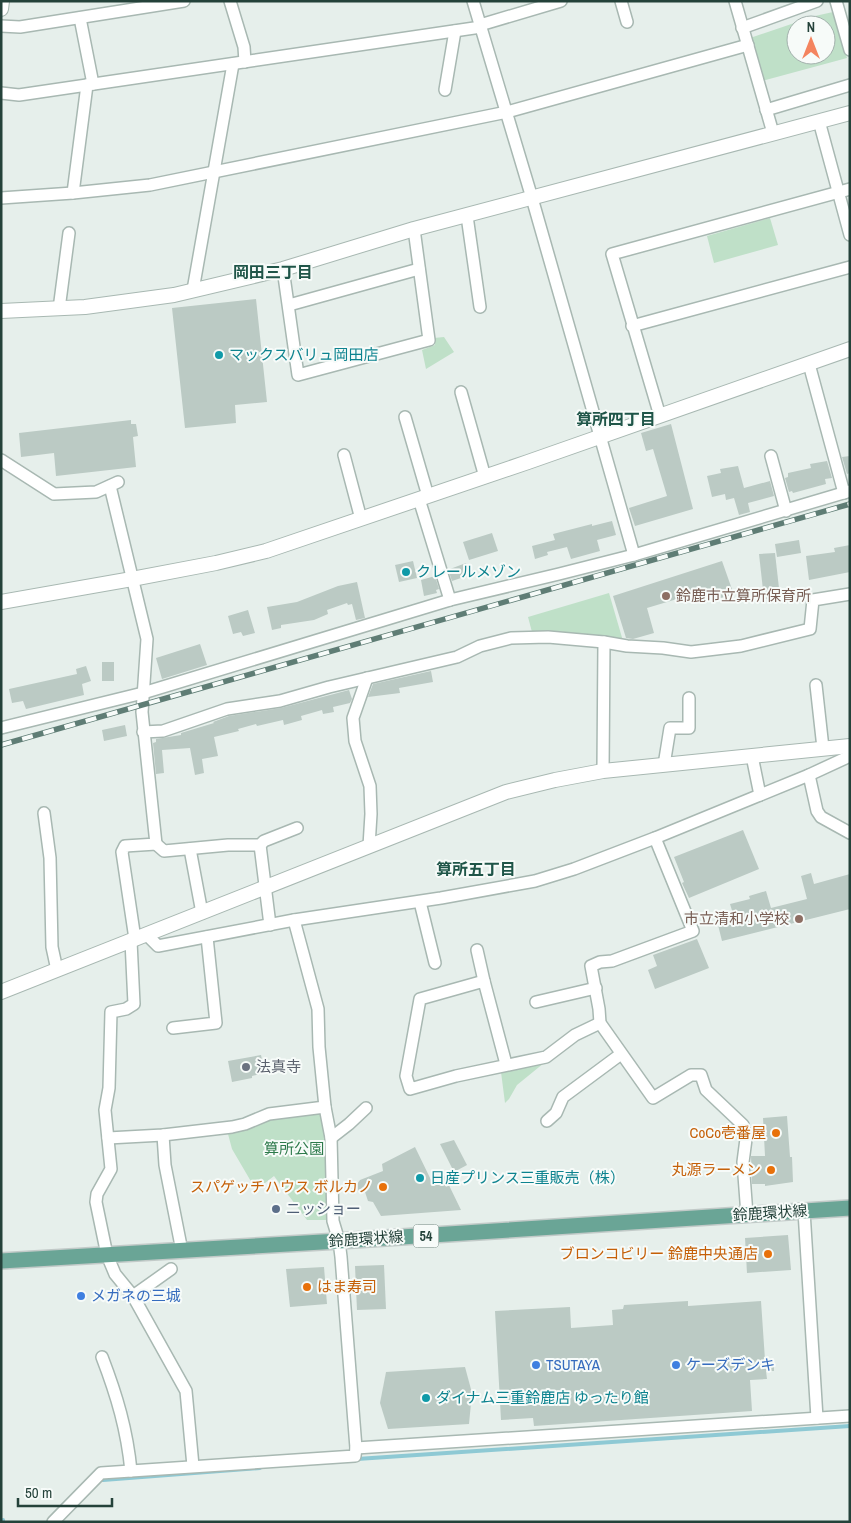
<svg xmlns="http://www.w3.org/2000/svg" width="851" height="1523" viewBox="0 0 851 1523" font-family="'Archivo Narrow','Noto Sans JP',sans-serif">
  <rect width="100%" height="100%" fill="#e6efeb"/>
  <!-- green -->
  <g fill="#bfe0c8" fill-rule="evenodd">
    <path d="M833 12 847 58 762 81 750 38 815 16ZM796 25H826V55H796Z"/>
    <path d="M770 218 778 245 714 263 707 236Z"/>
    <path d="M444 337 454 352 426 369 422 350 435 345 434 338Z"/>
    <path d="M609 593 623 641 532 632 528 617Z"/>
    <path d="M544 1063 517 1085 509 1099 505 1103 501 1072Z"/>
    <path d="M322 1111 325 1113 328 1168 327 1220H307L274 1176 256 1190 232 1149 228 1134 270 1117Z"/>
  </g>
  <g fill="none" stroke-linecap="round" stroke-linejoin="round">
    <!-- stream -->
    <g stroke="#8ec9d4" stroke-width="4">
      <path d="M357 1459 850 1426"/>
      <path d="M103 1480 260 1468"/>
      <path d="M3 1520V1522"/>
    </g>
  </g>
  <!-- building -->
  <g fill="#bbcac4">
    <path d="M256 299 267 402 235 405 236 423 185 428 172 308Z"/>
    <path d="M131 420V424H136L138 436 133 437 136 467 56 476 54 453 21 457 19 433Z"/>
    <path d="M671 424 693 509 635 526 629 508 667 496 653 449 646 451 641 433Z"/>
    <path d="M850 456V473L847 474 842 457Z"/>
    <path d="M827 461 832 478 825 479 826 484 793 493 792 491 789 492 785 478 788 477V473L811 468 810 464Z"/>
    <path d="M738 466 744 488 770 481 774 496 748 503 750 512 739 515 734 498 726 500 725 494 712 497 707 476 721 473 720 469Z"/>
    <path d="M612 521 616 535 597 540 600 551 571 559 567 547 547 552 548 555 535 559 532 546 555 540 553 534 592 524V526Z"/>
    <path d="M492 533 498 551 469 560 463 542Z"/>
    <path d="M799 540 801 553 777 557 775 544Z"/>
    <path d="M850 545V572L809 580 806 556 835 552 834 548Z"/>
    <path d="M775 553 780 597 764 599 759 554Z"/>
    <path d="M413 561 417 578 399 582 395 565Z"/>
    <path d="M722 561 734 595 711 600 707 590 647 608 654 633 633 639 626 638 613 596Z"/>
    <path d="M466 563 470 575 452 581 449 572 451 571 450 569Z"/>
    <path d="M435 576 439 589 436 590 437 593 424 596 421 580Z"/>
    <path d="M357 582 365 618 356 620 352 604 348 605 347 603 327 610 328 614 314 620 281 625V628L272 630 267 607 297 602 338 586Z"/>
    <path d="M248 610 255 633 243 636 241 632 233 634 228 616Z"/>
    <path d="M200 644 207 665 162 679 156 658Z"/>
    <rect x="102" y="662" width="12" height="19"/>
    <path d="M86 666 91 681 82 684 84 695 26 709 23 701 12 703 9 689 77 674 76 669Z"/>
    <path d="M431 671 433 682 399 688 400 693 368 697 373 684Z"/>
    <path d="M349 690 352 699 350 703 333 707 334 712 323 714 322 710 301 716 302 720 284 725 283 720 257 726 256 724 238 729 239 731 214 737 218 756 202 759 204 773 195 775 190 748 162 750 164 773 156 774 153 743 156 742V739L181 735V733L214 723 213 722 229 716 281 708Z"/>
    <path d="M125 725 127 736 104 741 102 730Z"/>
    <path d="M743 830 759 869 689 898 682 883 684 882 674 857Z"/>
    <path d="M811 873 814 884 850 874V909L722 941 717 921 734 917 730 904 750 899 749 896 766 891 771 908 807 899 801 876Z"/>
    <path d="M697 939 709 968 655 989 648 970 657 966 653 955Z"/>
    <path d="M261 1055 265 1073 252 1076V1078L232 1082 228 1061Z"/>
    <path d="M787 1116 790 1157H792L793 1182 765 1186V1184H752L751 1156H765L763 1118Z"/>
    <path d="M454 1140 467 1165 454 1172 440 1144Z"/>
    <path d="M415 1147 431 1180 444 1175 461 1210 381 1216 373 1202 368 1201 365 1192 358 1191 357 1184 360 1180 383 1171 382 1164Z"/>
    <path d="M788 1235 791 1270 747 1273 745 1238Z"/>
    <path d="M384 1265 386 1309 357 1310 355 1266Z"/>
    <path d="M324 1267 327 1304 290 1307 286 1269Z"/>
    <path d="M688 1301V1306L761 1301 765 1360 774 1359V1371H766L767 1379 750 1380 752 1411 534 1426 533 1418 501 1420 495 1311 570 1307 571 1328 613 1325 612 1310 623 1309 624 1305Z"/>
    <path d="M465 1367 472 1393 469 1424 388 1429 380 1403 386 1372Z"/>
  </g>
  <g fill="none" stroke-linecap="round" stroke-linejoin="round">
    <defs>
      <g id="minor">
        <path d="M230 1 244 47 245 62"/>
        <path d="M473 1 532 198 634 555"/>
        <path d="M621 1 627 22"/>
        <path d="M735 1 773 133"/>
        <path d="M836 1 850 50"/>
        <path d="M80 18 93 84"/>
        <path d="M480 25 561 1"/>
        <path d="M1 26 20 27 184 1"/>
        <path d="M742 28 817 1"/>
        <path d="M445 90 455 31"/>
        <path d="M1 93 19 95 481 27"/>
        <path d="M766 110 850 85"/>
        <path d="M819 121 850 235"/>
        <path d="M73 193 87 85"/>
        <path d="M1 198 73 193 150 185 507 112 748 45"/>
        <path d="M467 216 480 307"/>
        <path d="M283 269 298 375 429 340 414 229"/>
        <path d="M193 290 233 64"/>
        <path d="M289 305 419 269"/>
        <path d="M59 309 69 233"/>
        <path d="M632 326 850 267"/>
        <path d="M809 364 844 493"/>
        <path d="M461 392 485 477"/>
        <path d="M660 416 612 254 850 189"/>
        <path d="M405 417 428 496"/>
        <path d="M344 455 361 519"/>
        <path d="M771 456 786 511"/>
        <path d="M1 460 54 494 96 492 118 482"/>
        <path d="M110 486 147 639 142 712 156 844 125 846 122 852 135 939"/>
        <path d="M419 499 450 600"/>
        <path d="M367 678 353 718 355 741 370 786 371 814 369 846"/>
        <path d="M816 685 823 748"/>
        <path d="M1 728 143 693 450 600 559 574 634 555 850 491"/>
        <path d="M143 732 163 731 227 709 280 701 329 687 457 657 480 646 511 638 548 637 604 642 627 646 663 648 691 652 741 646 810 629 813 600 850 594"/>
        <path d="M752 756 760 795"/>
        <path d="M664 765 670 728H689V698"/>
        <path d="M603 771 604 642"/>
        <path d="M809 775 817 811 821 817 850 833"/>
        <path d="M44 813 50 858 52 947 57 970"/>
        <path d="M655 838 693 931 612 961 600 962 591 966 599 1009 600 1023 653 1098 691 1075H701L706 1090 743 1125 746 1139 743 1162 747 1215"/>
        <path d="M156 844 164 851 228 845H260L264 841 297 828"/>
        <path d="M260 845 270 925"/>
        <path d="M190 849 202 913"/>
        <path d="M420 902 435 963"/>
        <path d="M147 935 158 946 294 920 441 898 535 881 574 869 655 838 809 775 850 756"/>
        <path d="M131 941 134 1004 126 1009 111 1012 109 1088 105 1110 111 1169 97 1194 96 1202 107 1255 115 1274 133 1296 186 1391 193 1466"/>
        <path d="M477 950 484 981"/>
        <path d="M536 1002 596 988"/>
        <path d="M173 1028 216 1023 207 937"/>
        <path d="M506 1064 484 981 420 999 406 1076 410 1089 456 1076 546 1057 575 1035 600 1023"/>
        <path d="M547 1121 556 1113 563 1097 621 1054"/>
        <path d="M163 1135 165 1165 182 1251"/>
        <path d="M108 1138 163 1135 232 1127 245 1124 269 1114 325 1107"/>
        <path d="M331 1138 349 1124 366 1108"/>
        <path d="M804 1211 817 1418"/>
        <path d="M133 1296 171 1269"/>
        <path d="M102 1357C117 1396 127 1430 131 1471"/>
        <path d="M356 1448 850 1416"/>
        <path d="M53 1522 101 1473 355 1456 356 1448 341 1257 339 1241 333 1221 331 1138 325 1107 319 1047 318 1009 294 920"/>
      </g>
      <g id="tertiary">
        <path d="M1 9 2 1"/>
        <path d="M1 311 85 307 174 295 283 269 414 229 850 113"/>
        <path d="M1 602 132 579 216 563 266 551 528 462 850 349"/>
        <path d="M1 992 506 792 555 780 603 771 850 746"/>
      </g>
      <path id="primary" d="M1 1261 339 1241 850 1208"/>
    </defs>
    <!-- minor casing -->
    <use href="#minor" stroke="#a8b8b2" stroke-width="14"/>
    <!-- tertiary casing -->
    <use href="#tertiary" stroke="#a8b8b2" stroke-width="16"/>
    <!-- primary casing -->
    <use href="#primary" stroke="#c2cac8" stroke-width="18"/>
    <!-- minor -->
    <use href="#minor" stroke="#fff" stroke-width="11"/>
    <!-- tertiary -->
    <use href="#tertiary" stroke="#fff" stroke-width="14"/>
    <!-- primary -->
    <use href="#primary" stroke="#6aa596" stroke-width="15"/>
    <defs>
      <path id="rail" d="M1 745 850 504"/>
    </defs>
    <!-- rail casing -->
    <use href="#rail" stroke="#5f7d75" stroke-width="5.5"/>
    <!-- rail -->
    <use href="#rail" stroke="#f7fbf9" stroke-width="4" stroke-dasharray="11" stroke-linecap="butt"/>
  </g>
  <!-- markers -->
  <g fill="#0f9aa8" stroke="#f7fbf9" stroke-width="2">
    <circle cx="219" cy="355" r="5"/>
    <circle cx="406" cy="572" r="5"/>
    <circle cx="420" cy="1178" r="5"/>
    <circle cx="426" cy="1398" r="5"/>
  </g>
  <g fill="#8d6e63" stroke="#f7fbf9" stroke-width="2">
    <circle cx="666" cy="596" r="5"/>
    <circle cx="799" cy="919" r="5"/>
  </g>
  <circle fill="#6b7280" stroke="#f7fbf9" stroke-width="2" cx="246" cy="1067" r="5"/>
  <g fill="#e8710a" stroke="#f7fbf9" stroke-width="2">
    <circle cx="776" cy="1133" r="5"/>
    <circle cx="771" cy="1170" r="5"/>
    <circle cx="383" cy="1187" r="5"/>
    <circle cx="768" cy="1254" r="5"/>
    <circle cx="307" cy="1287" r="5"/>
  </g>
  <circle fill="#5c6f8a" stroke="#f7fbf9" stroke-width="2" cx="276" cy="1209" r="5"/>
  <g fill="#3f7fe0" stroke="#f7fbf9" stroke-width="2">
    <circle cx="81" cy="1296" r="5"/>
    <circle cx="536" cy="1365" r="5"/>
    <circle cx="676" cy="1365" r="5"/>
  </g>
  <g text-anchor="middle" stroke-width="4" stroke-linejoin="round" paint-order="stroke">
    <!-- shield labels -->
    <rect fill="#f7fbf9" stroke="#637a73" stroke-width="1" x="413.5" y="1224.5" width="25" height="23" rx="4"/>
    <g font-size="14" font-weight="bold" fill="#24423a">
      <text x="426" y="1241">54</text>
    </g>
    <!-- culture labels -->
    <g font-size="15" fill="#0d838f" stroke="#f7fbf9" text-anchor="start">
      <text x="229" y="360">マックスバリュ岡田店</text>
      <text x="416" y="577">クレールメゾン</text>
      <text x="430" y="1183">日産プリンス三重販売（株）</text>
      <text x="436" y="1403">ダイナム三重鈴鹿店 ゆったり館</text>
    </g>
    <!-- education labels -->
    <g font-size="15" fill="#785e54" stroke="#f7fbf9" text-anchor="start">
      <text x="676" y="601">鈴鹿市立算所保育所</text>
      <text x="789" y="924" text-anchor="end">市立清和小学校</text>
    </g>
    <!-- worship labels -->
    <g font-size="15" fill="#5b616d" stroke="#f7fbf9" text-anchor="start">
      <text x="256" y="1072">法真寺</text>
    </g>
    <!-- food labels -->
    <g font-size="15" fill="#c56008" stroke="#f7fbf9" text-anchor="end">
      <text x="766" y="1138">CoCo壱番屋</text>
      <text x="761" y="1175">丸源ラーメン</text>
      <text x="373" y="1192">スパゲッチハウス ボルカノ</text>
      <text x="758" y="1259">ブロンコビリー 鈴鹿中央通店</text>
      <text x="317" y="1292" text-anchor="start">はま寿司</text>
    </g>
    <!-- park labels -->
    <g font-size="15" fill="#2d7a4b" stroke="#f7fbf9">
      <text x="294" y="1154">算所公園</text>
    </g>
    <!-- service labels -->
    <g font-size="15" fill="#4e5e75" stroke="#f7fbf9" text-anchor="start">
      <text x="286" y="1214">ニッショー</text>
    </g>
    <!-- street labels -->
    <g font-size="15" fill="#24423a" stroke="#f7fbf9">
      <text transform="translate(770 1213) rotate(-4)" y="5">鈴鹿環状線</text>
      <text transform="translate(366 1239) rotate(-4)" y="5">鈴鹿環状線</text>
    </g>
    <!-- shop labels -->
    <g font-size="15" fill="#366cbe" stroke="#f7fbf9" text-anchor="start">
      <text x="91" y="1301">メガネの三城</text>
      <text x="546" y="1370">TSUTAYA</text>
      <text x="686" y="1370">ケーズデンキ</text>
    </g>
    <!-- neighbourhood labels -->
    <g font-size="16" font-weight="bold" fill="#1f5548" stroke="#f7fbf9">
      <text x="273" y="278">岡田三丁目</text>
      <text x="616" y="425">算所四丁目</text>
      <text x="476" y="875">算所五丁目</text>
    </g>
  </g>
  <!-- border -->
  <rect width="851" height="1523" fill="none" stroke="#24423a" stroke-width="5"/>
  <!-- north arrow -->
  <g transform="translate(811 40)"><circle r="24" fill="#f7fbf9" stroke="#a3b1ad"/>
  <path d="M0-4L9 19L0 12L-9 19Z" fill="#f4845f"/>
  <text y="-8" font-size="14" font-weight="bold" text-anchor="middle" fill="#24423a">N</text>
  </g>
  <!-- scale -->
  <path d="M18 1498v8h94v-8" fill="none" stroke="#24423a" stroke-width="2.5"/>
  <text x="25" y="1498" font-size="15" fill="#24423a" stroke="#f7fbf9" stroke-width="4" paint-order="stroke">50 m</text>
</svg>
